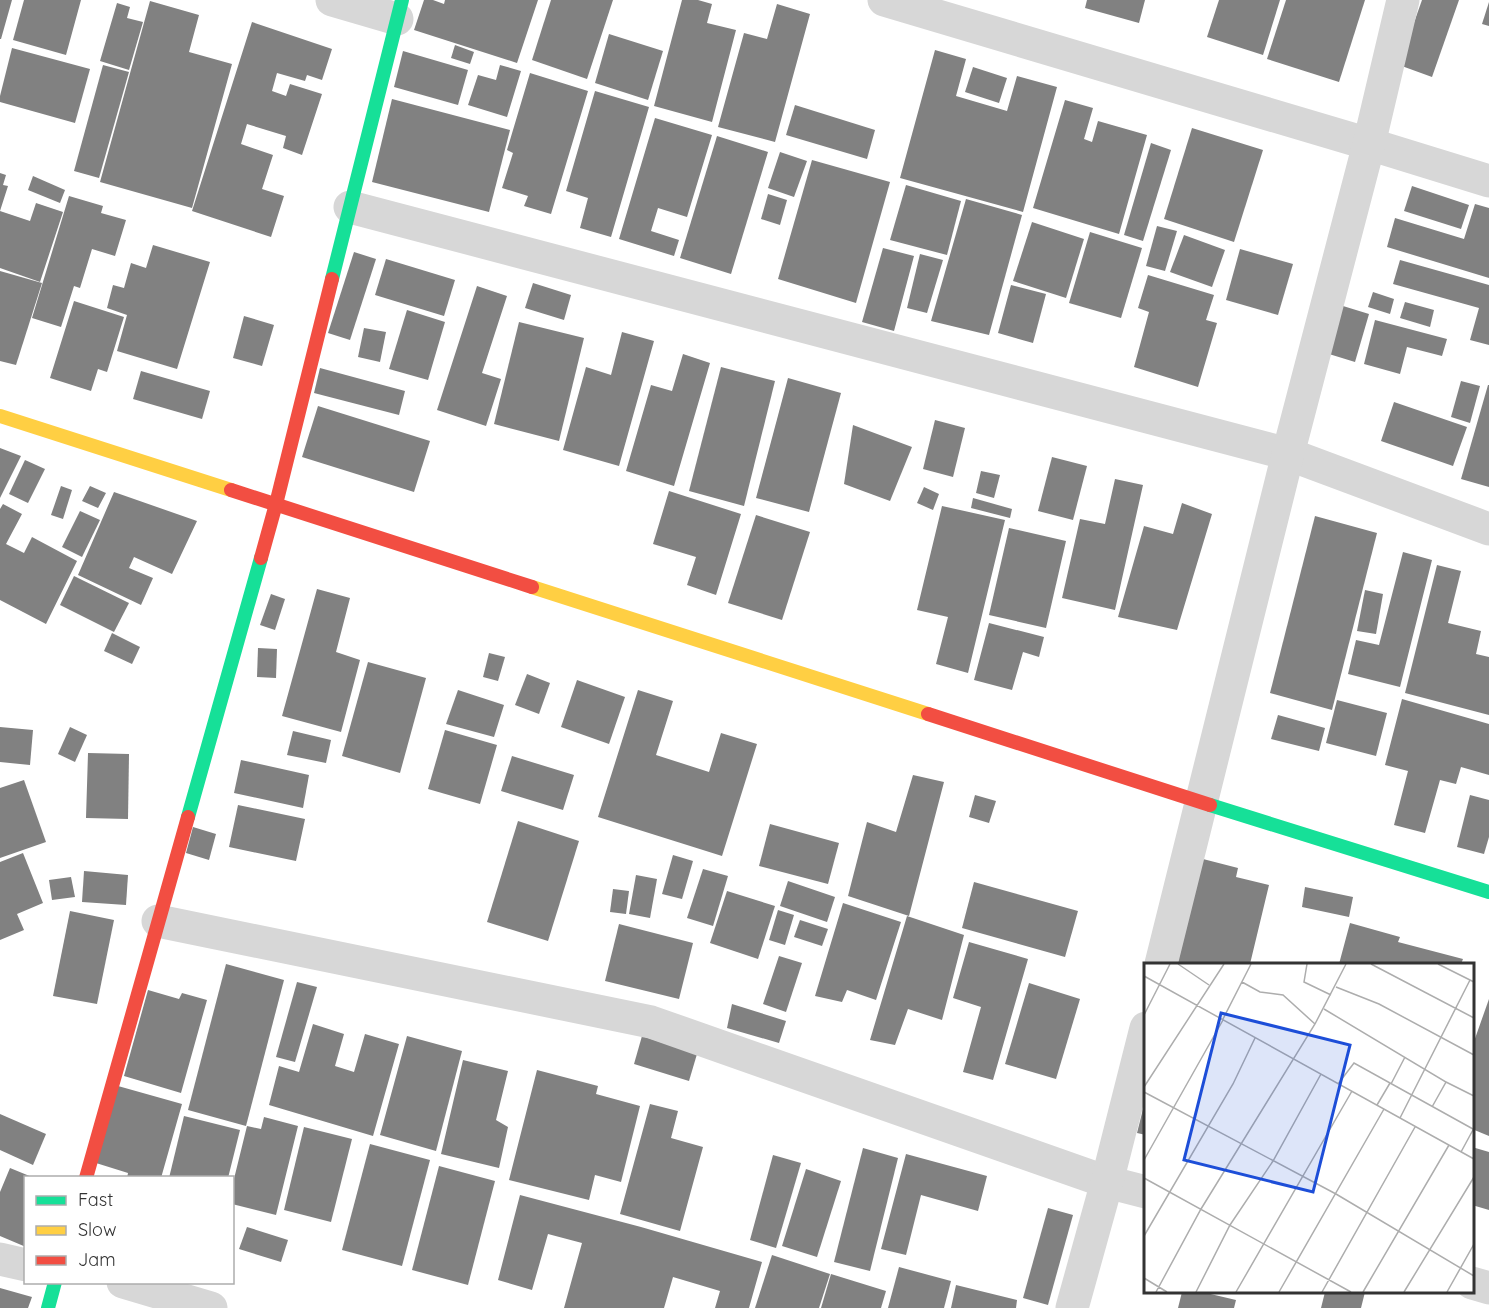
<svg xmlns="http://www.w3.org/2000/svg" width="1489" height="1308" viewBox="0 0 1489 1308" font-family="Quicksand,sans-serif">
  <rect width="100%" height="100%" fill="#fff"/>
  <!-- building -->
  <g fill="#818181">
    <path d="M0 0H12L1 39H0Z"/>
    <path d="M24 0H81L66 55 13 40Z"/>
    <path d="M424 0H433L444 4 445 0H538L517 63 414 30Z"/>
    <path d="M551 0H613L587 79 532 60Z"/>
    <path d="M682 0H698L712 4 707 23 736 30 712 122 654 106Z"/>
    <path d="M1087 0H1145L1139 23 1085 8Z"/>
    <path d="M1219 0H1280L1263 55 1207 37Z"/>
    <path d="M1286 0H1365L1339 82 1267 59Z"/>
    <path d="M1422 0H1459L1432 77 1399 65Z"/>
    <path d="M150 1 199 15 189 52 232 64 192 208 100 182Z"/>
    <path d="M1489 2V26L1482 24Z"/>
    <path d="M117 3 130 7 127 18 143 22 129 70 100 61Z"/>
    <path d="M777 4 810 14 775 142 718 127 744 33 767 39Z"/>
    <path d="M252 22 332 49 322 80 307 75 305 81 277 73 272 91 286 96 290 84 322 94 302 155 283 148 286 136 247 124 241 144 273 155 262 189 284 196 271 237 192 211Z"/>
    <path d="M609 34 663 51 648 100 595 83Z"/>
    <path d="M455 45 474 52 470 64 451 58Z"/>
    <path d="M12 48 90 69 75 123 0 102V96Z"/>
    <path d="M935 50 966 59 956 96 1007 111 1017 76 1057 87 1023 212 900 178Z"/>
    <path d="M403 51 468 70 458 105 394 87Z"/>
    <path d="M103 65 129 72 99 178 74 171Z"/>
    <path d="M500 65 521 71 507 117 468 105 478 75 496 80Z"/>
    <path d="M973 67 1007 78 999 103 965 92Z"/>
    <path d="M530 73 588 91 551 214 524 206 528 196 502 188 513 153 507 150Z"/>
    <path d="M595 91 649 107 611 237 580 228 588 198 566 191Z"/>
    <path d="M392 99 510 130 489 212 372 182Z"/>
    <path d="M1065 100 1093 108 1084 139 1092 142 1098 121 1147 135 1119 234 1033 208Z"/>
    <path d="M795 105 875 130 867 159 786 135Z"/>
    <path d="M655 118 712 135 687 217 658 208 651 231 679 240 674 256 619 239Z"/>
    <path d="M1192 128 1263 150 1234 242 1164 219Z"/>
    <path d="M717 136 768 152 731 274 680 258Z"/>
    <path d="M1151 143 1171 150 1143 241 1124 235Z"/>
    <path d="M780 152 807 161 794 197 768 188Z"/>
    <path d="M812 160 890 182 856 303 778 279Z"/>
    <path d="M0 173 6 175 3 185 8 186 0 211 30 221 36 203 63 212 40 282 0 268Z"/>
    <path d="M33 176 65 190 60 203 28 190Z"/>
    <path d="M906 185 961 201 947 255 890 240Z"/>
    <path d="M1412 186 1469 205 1461 229 1404 211Z"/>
    <path d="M768 194 787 200 780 225 761 219Z"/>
    <path d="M69 196 103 206 101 213 126 220 115 256 92 249 80 288 74 286 61 327 32 318Z"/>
    <path d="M966 199 1022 215 989 335 931 321Z"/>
    <path d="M1475 204 1489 208V278L1387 247 1395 218 1464 239Z"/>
    <path d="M1032 222 1084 239 1066 298 1013 281Z"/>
    <path d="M1157 226 1177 231 1165 271 1146 266Z"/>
    <path d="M1090 232 1142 248 1121 318 1069 303Z"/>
    <path d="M1184 235 1225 250 1212 287 1170 272Z"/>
    <path d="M153 245 210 262 177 369 117 351 127 315 107 308 113 285 124 288 131 263 146 268Z"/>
    <path d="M883 248 914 256 894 331 862 322Z"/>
    <path d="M1240 249 1293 264 1278 315 1226 300Z"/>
    <path d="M354 252 376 259 350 340 328 333Z"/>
    <path d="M920 254 943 260 927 313 907 308Z"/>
    <path d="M386 259 455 280 444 316 375 295Z"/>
    <path d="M1400 260 1489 285V345L1470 340 1479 308 1393 284Z"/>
    <path d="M0 271 42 283 16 365 0 361Z"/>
    <path d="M1148 275 1214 295 1206 320 1217 323 1198 387 1134 367 1149 312 1138 308Z"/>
    <path d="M533 283 571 295 564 320 525 308Z"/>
    <path d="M1011 285 1046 294 1033 343 998 333Z"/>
    <path d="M477 286 507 296 482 373 501 379 486 426 437 410Z"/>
    <path d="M1373 292 1394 299 1390 314 1368 307Z"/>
    <path d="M74 301 124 317 107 372 98 369 91 391 50 378Z"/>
    <path d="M1405 302 1434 310 1430 327 1400 318Z"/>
    <path d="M1343 306 1369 314 1355 362 1329 354Z"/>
    <path d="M407 310 445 322 428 380 389 369Z"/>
    <path d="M244 316 274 325 262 366 233 358Z"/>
    <path d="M1375 320 1447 339 1442 356 1407 347 1400 374 1364 364Z"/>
    <path d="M519 322 584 338 559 441 494 424Z"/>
    <path d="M364 328 386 332 380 362 358 357Z"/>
    <path d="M622 332 654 341 619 466 563 450 586 367 611 375Z"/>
    <path d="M683 354 710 363 674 486 626 471 651 385 672 391Z"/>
    <path d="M721 367 775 381 744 506 689 491Z"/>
    <path d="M320 368 405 391 399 415 314 393Z"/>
    <path d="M141 371 210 391 202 419 133 399Z"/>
    <path d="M788 378 841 393 809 512 756 498Z"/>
    <path d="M1461 381 1480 386 1470 423 1451 417Z"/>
    <path d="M1488 385H1489V487L1461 479Z"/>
    <path d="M1394 402 1467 427 1453 466 1381 441Z"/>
    <path d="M318 406 430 441 414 492 302 457Z"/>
    <path d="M935 420 965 428 953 477 923 469Z"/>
    <path d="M853 425 912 447 890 501 844 484Z"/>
    <path d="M0 448 21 456 0 498Z"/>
    <path d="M1052 457 1087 466 1073 520 1038 511Z"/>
    <path d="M25 460 45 469 28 503 9 494Z"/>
    <path d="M981 471 1000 475 994 498 976 493Z"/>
    <path d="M1115 479 1143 485 1115 610 1062 598 1080 519 1105 524Z"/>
    <path d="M61 486 72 490 63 519 51 515Z"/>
    <path d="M90 486 106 493 98 508 82 501Z"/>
    <path d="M924 487 939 494 933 510 917 503Z"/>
    <path d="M669 491 741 514 716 595 687 585 696 557 653 544Z"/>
    <path d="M114 492 197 521 172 574 134 557 129 568 153 578 141 605 78 575Z"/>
    <path d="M973 498 1012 509 1010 518 971 508Z"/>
    <path d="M1182 503 1212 514 1177 630 1118 617 1144 526 1173 534Z"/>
    <path d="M3 504 22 514 6 544 24 553 32 537 77 561 46 624 0 600V509Z"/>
    <path d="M942 506 1005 520 968 673 936 664 948 617 917 610Z"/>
    <path d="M80 511 100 520 82 557 62 547Z"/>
    <path d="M756 515 810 532 782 620 728 603Z"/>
    <path d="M1315 516 1377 533 1332 710 1270 693Z"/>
    <path d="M1009 528 1066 541 1046 628 989 615Z"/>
    <path d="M1403 552 1432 560 1400 687 1348 674 1356 640 1379 645Z"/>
    <path d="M1437 565 1461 571 1448 623 1481 631 1476 654 1489 657V715L1405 693Z"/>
    <path d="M74 576 129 603 114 632 60 605Z"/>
    <path d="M317 589 350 598 336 652 360 660 341 732 282 716Z"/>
    <path d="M1365 590 1383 594 1376 634 1357 631Z"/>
    <path d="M271 594 285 599 275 630 260 625Z"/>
    <path d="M989 623 1044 637 1039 657 1023 652 1012 690 974 680Z"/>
    <path d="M112 633 140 647 132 664 104 651Z"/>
    <path d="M258 648 277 649 276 678 257 677Z"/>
    <path d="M489 653 505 657 498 681 483 677Z"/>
    <path d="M368 662 426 678 400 773 342 756Z"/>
    <path d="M527 674 550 683 539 714 515 705Z"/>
    <path d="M577 680 625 697 609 744 561 727Z"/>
    <path d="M458 690 504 705 494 737 446 724Z"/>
    <path d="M638 690 673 701 656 755 709 772 721 733 757 744 722 856 598 817Z"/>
    <path d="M1402 699 1489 724V775L1461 767 1456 784 1440 780 1425 833 1394 825 1408 771 1385 765Z"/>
    <path d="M1337 700 1387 713 1376 756 1326 743Z"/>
    <path d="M1278 715 1325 728 1319 751 1271 739Z"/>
    <path d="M0 727 33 730 30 765 0 762Z"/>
    <path d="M70 727 87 735 75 762 58 754Z"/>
    <path d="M445 730 497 745 480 804 428 789Z"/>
    <path d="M293 731 331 740 326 763 287 755Z"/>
    <path d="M88 753 129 754 128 819 86 818Z"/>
    <path d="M512 756 574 775 563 810 501 791Z"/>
    <path d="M241 760 309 775 303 808 234 793Z"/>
    <path d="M913 775 944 782 909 916 848 896 867 822 896 832Z"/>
    <path d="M24 780 46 842 0 858V788Z"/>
    <path d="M975 795 996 801 989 823 969 817Z"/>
    <path d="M1470 795 1489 800V837L1484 854 1457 847Z"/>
    <path d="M238 805 305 819 296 861 229 847Z"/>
    <path d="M518 821 579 841 548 941 487 922Z"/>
    <path d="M770 824 839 843 828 884 759 866Z"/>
    <path d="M193 827 216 834 209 860 186 853Z"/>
    <path d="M23 853 43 903 17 914 24 930 0 940V862Z"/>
    <path d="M673 855 693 861 682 899 662 894Z"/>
    <path d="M1203 859 1238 868 1236 877 1269 885 1250 964H1177Z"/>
    <path d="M703 869 728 876 713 926 687 918Z"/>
    <path d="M84 871 128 875 126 905 82 902Z"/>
    <path d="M636 875 657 879 650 918 629 914Z"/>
    <path d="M71 877 75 897 52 900 49 880Z"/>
    <path d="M788 881 835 897 827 922 780 906Z"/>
    <path d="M974 882 1078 911 1065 957 962 928Z"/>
    <path d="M1305 887 1353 897 1349 917 1302 907Z"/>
    <path d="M613 889 629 891 626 914 610 912Z"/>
    <path d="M727 891 775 906 758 959 710 943Z"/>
    <path d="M843 903 901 922 876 1000 847 990 842 1002 815 996Z"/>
    <path d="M778 910 794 915 785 945 769 940Z"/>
    <path d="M70 911 114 920 97 1004 53 996Z"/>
    <path d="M907 916 964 935 942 1020 908 1009 895 1045 870 1040Z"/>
    <path d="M800 920 828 929 822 946 794 937Z"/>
    <path d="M1350 923 1400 937 1398 942 1463 959 1461 964H1339Z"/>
    <path d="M619 924 693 943 679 999 605 981Z"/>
    <path d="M969 942 1028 959 993 1080 963 1072 981 1007 953 998Z"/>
    <path d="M779 956 802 963 786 1012 763 1004Z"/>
    <path d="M226 964 284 980 246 1126 188 1110Z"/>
    <path d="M297 982 317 987 295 1062 276 1057Z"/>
    <path d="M1029 983 1080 999 1056 1079 1005 1064Z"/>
    <path d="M148 990 179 999 182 993 207 1000 181 1093 124 1076Z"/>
    <path d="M1489 999V1136L1472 1129V1047Z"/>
    <path d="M732 1004 786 1021 779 1043 727 1028Z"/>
    <path d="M313 1024 344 1034 335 1066 354 1072 365 1034 399 1044 373 1136 269 1105 279 1066 299 1072Z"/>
    <path d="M407 1036 462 1051 436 1151 380 1135Z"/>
    <path d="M642 1036 697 1054 689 1081 634 1064Z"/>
    <path d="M463 1060 508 1071 496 1120 508 1127 499 1168 441 1154Z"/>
    <path d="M537 1070 598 1086 596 1094 640 1106 621 1182 595 1175 589 1200 509 1180Z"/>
    <path d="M118 1086 182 1104 161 1178H127L128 1173 96 1163Z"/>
    <path d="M1145 1101H1146V1135L1137 1133Z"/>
    <path d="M650 1104 678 1111 671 1138 703 1147 680 1231 620 1214Z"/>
    <path d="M0 1114 46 1134 33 1165 0 1150Z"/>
    <path d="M184 1116 240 1130 228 1178H169Z"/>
    <path d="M264 1117 298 1126 276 1215 232 1204V1187L247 1126 261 1129Z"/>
    <path d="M304 1127 352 1139 331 1222 284 1210Z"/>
    <path d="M370 1144 430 1160 402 1266 342 1250Z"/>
    <path d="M1472 1147 1489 1152V1210L1472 1205Z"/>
    <path d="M863 1148 898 1158 870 1271 834 1262Z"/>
    <path d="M906 1154 987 1176 978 1211 921 1195 906 1255 881 1249Z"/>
    <path d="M773 1155 801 1163 776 1248 750 1240Z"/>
    <path d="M439 1166 495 1181 468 1285 412 1270Z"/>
    <path d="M10 1168 32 1177 26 1178V1247L0 1236V1192Z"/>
    <path d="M806 1169 841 1181 817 1257 782 1246Z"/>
    <path d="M520 1195 641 1227 762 1262 749 1308H715L720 1291 673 1277 664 1308H564L582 1243 548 1234 532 1290 498 1280Z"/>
    <path d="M1048 1208 1073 1215 1048 1305 1023 1298Z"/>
    <path d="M247 1227 288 1240 281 1262 239 1249Z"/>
    <path d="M772 1255 830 1274 819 1308H755Z"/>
    <path d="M899 1267 951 1281 944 1308H888Z"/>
    <path d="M831 1274 886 1291 881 1308H821Z"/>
    <path d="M956 1285 1017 1300 1016 1308H951Z"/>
    <path d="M0 1288 32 1297 28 1308H0Z"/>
    <path d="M1182 1292H1202L1236 1300 1234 1308H1178Z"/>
    <path d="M1325 1292H1365L1361 1308H1321Z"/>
  </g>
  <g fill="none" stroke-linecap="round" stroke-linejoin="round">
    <!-- street -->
    <g stroke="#d7d7d7" stroke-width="33">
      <path d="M332 0 397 19"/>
      <path d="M884 0 1369 144 1489 181"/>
      <path d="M350 207 1288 454 1489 529"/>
      <path d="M158 921 651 1022 1107 1182 1146 1192"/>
      <path d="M1161 964 1288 454 1369 144 1403 0"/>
      <path d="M0 1259 26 1265"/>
      <path d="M123 1282 211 1308"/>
      <path d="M1472 1283 1489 1288"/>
      <path d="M1072 1308 1107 1182 1146 1028"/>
    </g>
    <!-- fast -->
    <g stroke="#16e098" stroke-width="14">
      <path d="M332 279 402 0"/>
      <path d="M1210 805 1489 892"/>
      <path d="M188 817 261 558"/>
      <path d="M48 1308 55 1282"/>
    </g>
    <!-- slow -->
    <g stroke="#ffcf43" stroke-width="14">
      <path d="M0 416 231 490"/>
      <path d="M532 587 928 714"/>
    </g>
    <!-- jam -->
    <g stroke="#f24e42" stroke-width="14">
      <path d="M231 490 532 587"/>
      <path d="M261 558 276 504 332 279"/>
      <path d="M928 714 1210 805"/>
      <path d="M86 1178 188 817"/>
    </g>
  </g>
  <!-- overview -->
  <g transform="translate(1144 963)">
    <rect width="330" height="330" fill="#fff"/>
    <path fill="none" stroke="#adadad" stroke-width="1.5" d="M34 1 65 22M163 1 160 19 187 32M227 1 330 55M294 1 330 19M0 13 330 196M98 19 116 29 139 32 171 61M192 24 235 41 330 92M180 46 302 119 288 144M0 52 26 1M79 56 107 1M302 119 330 133M194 121 210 100 329 166M247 121 261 94M0 124 80 1M0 129 192 231 330 313M233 142 246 120M256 155 326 17M317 189 330 165M0 197 79 57M0 215 207 329M0 273 89 121 111 75M0 315 23 329M12 329 57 246 171 61 202 1M52 329 86 262 129 198 177 111M92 329 208 128M135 329 240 146M178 329 271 164M219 329 305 182M260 329 330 214M303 329 330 281"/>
    <path fill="#1d4ed8" fill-opacity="0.15" stroke="#1d4ed8" stroke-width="3" d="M77 50 206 82 169 229 40 197Z"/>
    <rect width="330" height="330" fill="none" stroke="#333" stroke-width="3"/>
  </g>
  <!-- legend -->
  <rect x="24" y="1176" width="210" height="108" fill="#ffffff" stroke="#adadad" stroke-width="1.5"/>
  <rect x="36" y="1196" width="30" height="9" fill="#16e098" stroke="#adadad" stroke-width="1.5"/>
  <text x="78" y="1206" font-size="18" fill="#333333">Fast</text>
  <rect x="36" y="1226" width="30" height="9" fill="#ffcf43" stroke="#adadad" stroke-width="1.5"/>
  <text x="78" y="1236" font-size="18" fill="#333333">Slow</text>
  <rect x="36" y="1256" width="30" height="9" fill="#f24e42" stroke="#adadad" stroke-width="1.5"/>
  <text x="78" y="1266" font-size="18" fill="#333333">Jam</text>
</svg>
